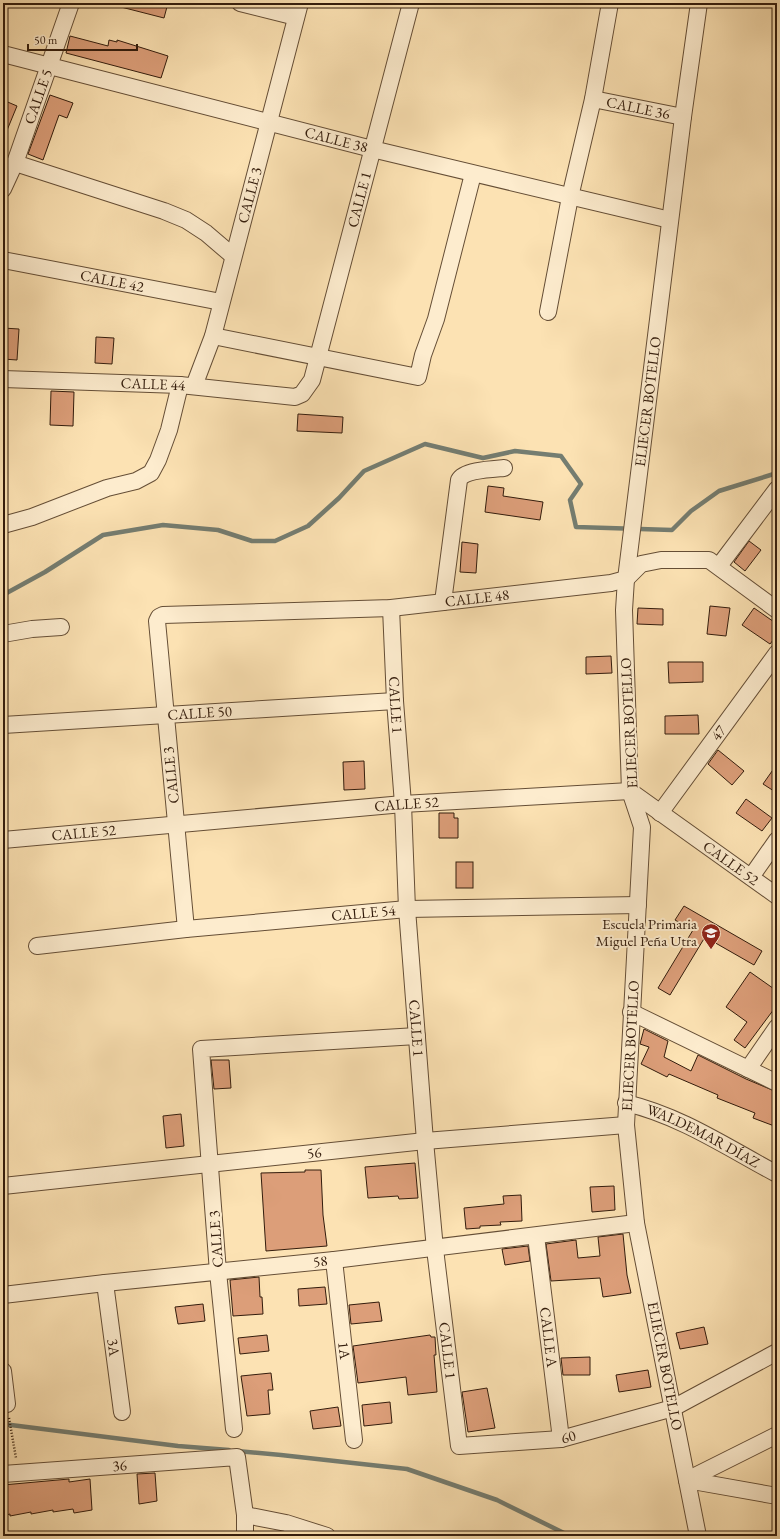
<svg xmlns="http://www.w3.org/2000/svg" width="780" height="1539" viewBox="0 0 780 1539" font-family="'EB Garamond',serif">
  <rect width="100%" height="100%" fill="#fce2b3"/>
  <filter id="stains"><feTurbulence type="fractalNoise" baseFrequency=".005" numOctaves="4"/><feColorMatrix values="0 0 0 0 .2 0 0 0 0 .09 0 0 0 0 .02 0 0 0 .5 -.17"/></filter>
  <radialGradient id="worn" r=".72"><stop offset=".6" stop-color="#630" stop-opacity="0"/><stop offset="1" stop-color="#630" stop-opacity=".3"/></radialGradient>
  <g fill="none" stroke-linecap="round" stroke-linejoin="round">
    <!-- stream -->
    <g stroke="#747d71" stroke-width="4.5">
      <path d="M3 595 45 572 103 535 163 525 218 530 252 541H275L308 526 339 498 364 471 425 444 483 458 515 451 561 456 581 484 570 500 576 527 672 530 691 511 719 491 777 473"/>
      <path d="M3 1424 178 1446 229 1450"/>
      <path d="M237 1451 281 1455 407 1469 497 1500 570 1536"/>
    </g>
  </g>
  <!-- building -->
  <g fill="#dc9e79" stroke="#331c0c">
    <path d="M121 3H168L164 18 121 7Z"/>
    <path d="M70 36 108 46 109 40 117 42V40L168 56 161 78 66 53Z"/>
    <path d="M50 95 73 103 67 118 59 115 43 160 28 154Z"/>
    <path d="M3 100 17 106 3 140Z"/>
    <path d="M3 328 19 329 17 360 3 359Z"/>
    <path d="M96 337 114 338 112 364 95 363Z"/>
    <path d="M51 391 74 392 73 426 50 425Z"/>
    <path d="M298 414 343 417 342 433 297 431Z"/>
    <path d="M488 486 504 488 503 496 543 502 540 520 485 512Z"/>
    <path d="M749 541 761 550 745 571 734 562Z"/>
    <path d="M462 542 478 544 476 573 460 572Z"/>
    <path d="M710 606 730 608 726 636 707 634Z"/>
    <path d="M638 608 663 609V625L637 624Z"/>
    <path d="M754 608 777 624V635L770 644 742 625Z"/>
    <path d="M611 656 612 673 586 674V657Z"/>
    <path d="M668 662H703V682L669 683Z"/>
    <path d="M698 715 699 734H665V716Z"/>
    <path d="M718 750 744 771 732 785 708 764Z"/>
    <path d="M364 761 365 789 344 790 343 762Z"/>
    <path d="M777 764V793L763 784Z"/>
    <path d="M746 799 772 818 762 831 736 813Z"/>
    <path d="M439 813H454V818H458V838H439Z"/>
    <rect x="456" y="862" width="17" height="26"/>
    <path d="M684 906 762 951 754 965 705 937 670 995 658 988 693 930 675 920Z"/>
    <path d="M750 972 777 991V1005L745 1048 734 1040 747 1022 726 1007Z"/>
    <path d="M644 1029 668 1041 664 1057 691 1071 698 1055 746 1079 777 1092V1127L753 1118 755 1113 717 1098 718 1095 669 1074 667 1077 641 1064 649 1047 640 1044Z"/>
    <path d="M211 1060H229L231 1088 214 1089Z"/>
    <path d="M181 1114 184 1146 166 1148 163 1116Z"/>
    <path d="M415 1163 418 1198 399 1199 398 1196 368 1198 365 1167Z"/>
    <path d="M305 1170H321L323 1215 327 1246 266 1251 261 1173 305 1172Z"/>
    <path d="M614 1186 615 1210 592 1212 590 1187Z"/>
    <path d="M521 1195 522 1221 500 1222 501 1225 480 1226V1228L466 1229 464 1208 504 1204 503 1196Z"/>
    <path d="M623 1234 627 1275 631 1293 603 1297 600 1278 551 1281 546 1244 576 1240 578 1258 600 1256 598 1237Z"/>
    <path d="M528 1246 530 1261 505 1265 502 1249Z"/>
    <path d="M259 1277 260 1297H262L263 1314 233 1316 230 1280Z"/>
    <path d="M325 1287 327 1304 299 1306 298 1289Z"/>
    <path d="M379 1302 382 1321 351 1324 349 1305Z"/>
    <path d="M203 1304 205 1321 178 1324 175 1307Z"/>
    <path d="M704 1327 708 1344 680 1349 676 1333Z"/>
    <path d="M267 1335 269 1351 240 1354 238 1338Z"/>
    <path d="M430 1335 431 1337H435L436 1355H434L437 1392 408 1395 406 1377 358 1383 353 1346Z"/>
    <path d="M590 1357V1375H563L561 1358Z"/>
    <path d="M648 1370 651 1387 619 1392 616 1375Z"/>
    <path d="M271 1373 273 1390H268L270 1414 247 1416 241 1376Z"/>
    <path d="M487 1388 495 1428 468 1432 462 1392Z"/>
    <path d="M390 1402 392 1423 364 1426 362 1405Z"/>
    <path d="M338 1407 341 1426 313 1429 310 1411Z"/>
    <path d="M155 1473 157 1501 139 1504 137 1474Z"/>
    <path d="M69 1479V1482L90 1479 92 1510 74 1513 73 1509 53 1512V1510L31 1514V1512L10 1516V1514L3 1516V1485Z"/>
  </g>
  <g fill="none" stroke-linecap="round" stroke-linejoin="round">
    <defs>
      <g id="minor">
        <path d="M240 3 296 17"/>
        <path id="s1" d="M3 54 372 149 670 220"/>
        <path id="s2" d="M593 99 683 117"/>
        <path d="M15 163 164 211 186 220 206 233 233 256"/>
        <path id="s3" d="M3 189 15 163 71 3"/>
        <path id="s4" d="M3 260 221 302"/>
        <path d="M548 312 570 197 593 99 610 3"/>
        <path d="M213 336 418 377 423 355 436 319 473 174"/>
        <path id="s5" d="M3 379 180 385 295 397 302 394 312 380 411 3"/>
        <path id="s6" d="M194 386 213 336 300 3"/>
        <path d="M3 525 32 517 107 488 136 481 151 473 158 460 169 430 180 385"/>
        <path d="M719 566 777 489"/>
        <path d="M443 602 459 480C464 470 493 469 504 468"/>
        <path id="s7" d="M391 608 395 701 403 804 407 909 425 1141 435 1249 459 1446 561 1439 673 1408 777 1352"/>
        <path d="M3 634 32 629 61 627"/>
        <path id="s8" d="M3 725 395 701"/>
        <path id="s9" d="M660 813 777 653"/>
        <path id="s10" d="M3 840 403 804 630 791 777 896"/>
        <path d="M751 877 777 840"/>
        <path id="s11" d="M186 929 157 621 159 617 163 615 391 608 611 583 626 579 641 564 661 560H709L777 610"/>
        <path id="s12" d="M37 946 186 929 407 909 638 905"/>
        <path d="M631 1012 777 1083"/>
        <path d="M748 1069 777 1027"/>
        <path id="s13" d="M626 1103C681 1116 728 1148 777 1174"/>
        <path id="s14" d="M3 1186 425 1141 626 1125"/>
        <path id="s15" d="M536 1236 561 1439"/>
        <path id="s16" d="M334 1260 354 1440"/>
        <path id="s17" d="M105 1283 122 1412"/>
        <path id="s18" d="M3 1295 105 1283 334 1260 636 1223"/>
        <path d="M3 1371 7 1404"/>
        <path d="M234 1429 218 1272 201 1049 417 1036"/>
        <path id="s19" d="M3 1474 237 1457 245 1515V1536"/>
        <path d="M687 1480 777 1435"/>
        <path d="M687 1480 777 1496"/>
        <path d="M245 1515 286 1523 327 1536"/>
        <path id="s20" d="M698 1536 636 1223 626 1125 642 827 630 791 624 610 626 579 683 117 699 3"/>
      </g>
    </defs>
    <!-- minor casing -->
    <use href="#minor" stroke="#654e36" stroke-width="18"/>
    <!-- path -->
    <path stroke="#331c0c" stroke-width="2.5" stroke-dasharray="1 2" stroke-linecap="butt" d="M9 1418 16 1458"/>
    <!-- minor -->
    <use href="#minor" stroke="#fdecce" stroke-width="16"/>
  </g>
  <!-- icons -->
  <defs>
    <symbol id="school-pin" viewBox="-11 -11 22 30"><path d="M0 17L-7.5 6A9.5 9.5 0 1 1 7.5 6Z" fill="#8f2418" stroke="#fdecce"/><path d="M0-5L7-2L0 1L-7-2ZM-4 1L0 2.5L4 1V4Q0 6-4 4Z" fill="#fff"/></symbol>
  </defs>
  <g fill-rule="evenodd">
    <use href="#school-pin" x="700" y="922" width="22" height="30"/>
  </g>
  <g text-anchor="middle" stroke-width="4" stroke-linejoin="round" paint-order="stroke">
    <!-- street labels -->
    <g font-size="15" fill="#331c0c" stroke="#fdecce">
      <text dy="5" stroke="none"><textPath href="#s3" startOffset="99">CALLE 5</textPath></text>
      <text dy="5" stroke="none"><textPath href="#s2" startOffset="46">CALLE 36</textPath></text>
      <text dy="5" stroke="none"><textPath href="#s1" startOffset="344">CALLE 38</textPath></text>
      <text dy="5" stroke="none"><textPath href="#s6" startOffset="199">CALLE 3</textPath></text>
      <text dy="5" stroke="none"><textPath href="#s5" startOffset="504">CALLE 1</textPath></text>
      <text dy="5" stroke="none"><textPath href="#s4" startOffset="111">CALLE 42</textPath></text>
      <text dy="5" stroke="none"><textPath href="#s5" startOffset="150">CALLE 44</textPath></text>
      <text dy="5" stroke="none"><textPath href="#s20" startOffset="1145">ELIECER BOTELLO</textPath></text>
      <text dy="5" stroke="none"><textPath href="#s11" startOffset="633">CALLE 48</textPath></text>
      <text dy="5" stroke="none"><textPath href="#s7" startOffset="97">CALLE 1</textPath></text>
      <text dy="5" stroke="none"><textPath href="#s8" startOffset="197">CALLE 50</textPath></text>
      <text transform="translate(629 723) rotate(-93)" y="5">ELIECER BOTELLO</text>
      <text dy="5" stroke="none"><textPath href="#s9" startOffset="99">47</textPath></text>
      <text transform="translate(171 775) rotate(-96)" y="5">CALLE 3</text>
      <text dy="5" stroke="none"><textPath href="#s10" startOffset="405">CALLE 52</textPath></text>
      <text dy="5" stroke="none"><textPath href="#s10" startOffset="81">CALLE 52</textPath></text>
      <text dy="5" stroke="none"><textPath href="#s10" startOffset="753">CALLE 52</textPath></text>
      <text dy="5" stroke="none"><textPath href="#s12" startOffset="328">CALLE 54</textPath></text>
      <text dy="5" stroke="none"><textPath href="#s7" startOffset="421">CALLE 1</textPath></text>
      <text dy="5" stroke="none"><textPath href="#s20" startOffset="497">ELIECER BOTELLO</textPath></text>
      <text dy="5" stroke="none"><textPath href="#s13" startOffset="84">WALDEMAR DÍAZ</textPath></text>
      <text dy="5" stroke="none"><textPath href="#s14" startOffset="313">56</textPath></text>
      <text transform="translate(216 1239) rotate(-94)" y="5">CALLE 3</text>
      <text dy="5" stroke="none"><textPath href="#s18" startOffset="319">58</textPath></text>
      <text dy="5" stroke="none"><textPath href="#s15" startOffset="102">CALLE A</textPath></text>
      <text dy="5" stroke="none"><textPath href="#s17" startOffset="65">3A</textPath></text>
      <text dy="5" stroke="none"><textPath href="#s16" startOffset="91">1A</textPath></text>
      <text dy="5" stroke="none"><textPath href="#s7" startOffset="745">CALLE 1</textPath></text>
      <text transform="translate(665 1366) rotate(79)" y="5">ELIECER BOTELLO</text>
      <text dy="5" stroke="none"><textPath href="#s7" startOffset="951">60</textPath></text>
      <text dy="5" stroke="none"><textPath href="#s19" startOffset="117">36</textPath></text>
    </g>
    <!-- poi labels -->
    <g font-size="15" fill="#331c0c" stroke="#fdecce" text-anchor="end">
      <text x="697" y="929">Escuela Primaria<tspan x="697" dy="17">Miguel Peña Utra</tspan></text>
    </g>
  </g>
  <!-- margin -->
  <rect width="780" height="1539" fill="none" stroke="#fce2b3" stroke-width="16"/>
  <rect x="4" y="4" width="772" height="1531" fill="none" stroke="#331c0c" stroke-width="2"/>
  <rect x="8" y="8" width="764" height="1523" fill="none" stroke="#331c0c"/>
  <!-- scale -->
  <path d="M28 44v6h109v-6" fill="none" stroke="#331c0c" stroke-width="2"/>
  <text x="34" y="44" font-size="12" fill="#331c0c" stroke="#fdecce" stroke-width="3" paint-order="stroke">50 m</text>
  <rect width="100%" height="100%" filter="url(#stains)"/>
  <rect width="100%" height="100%" fill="url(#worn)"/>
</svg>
